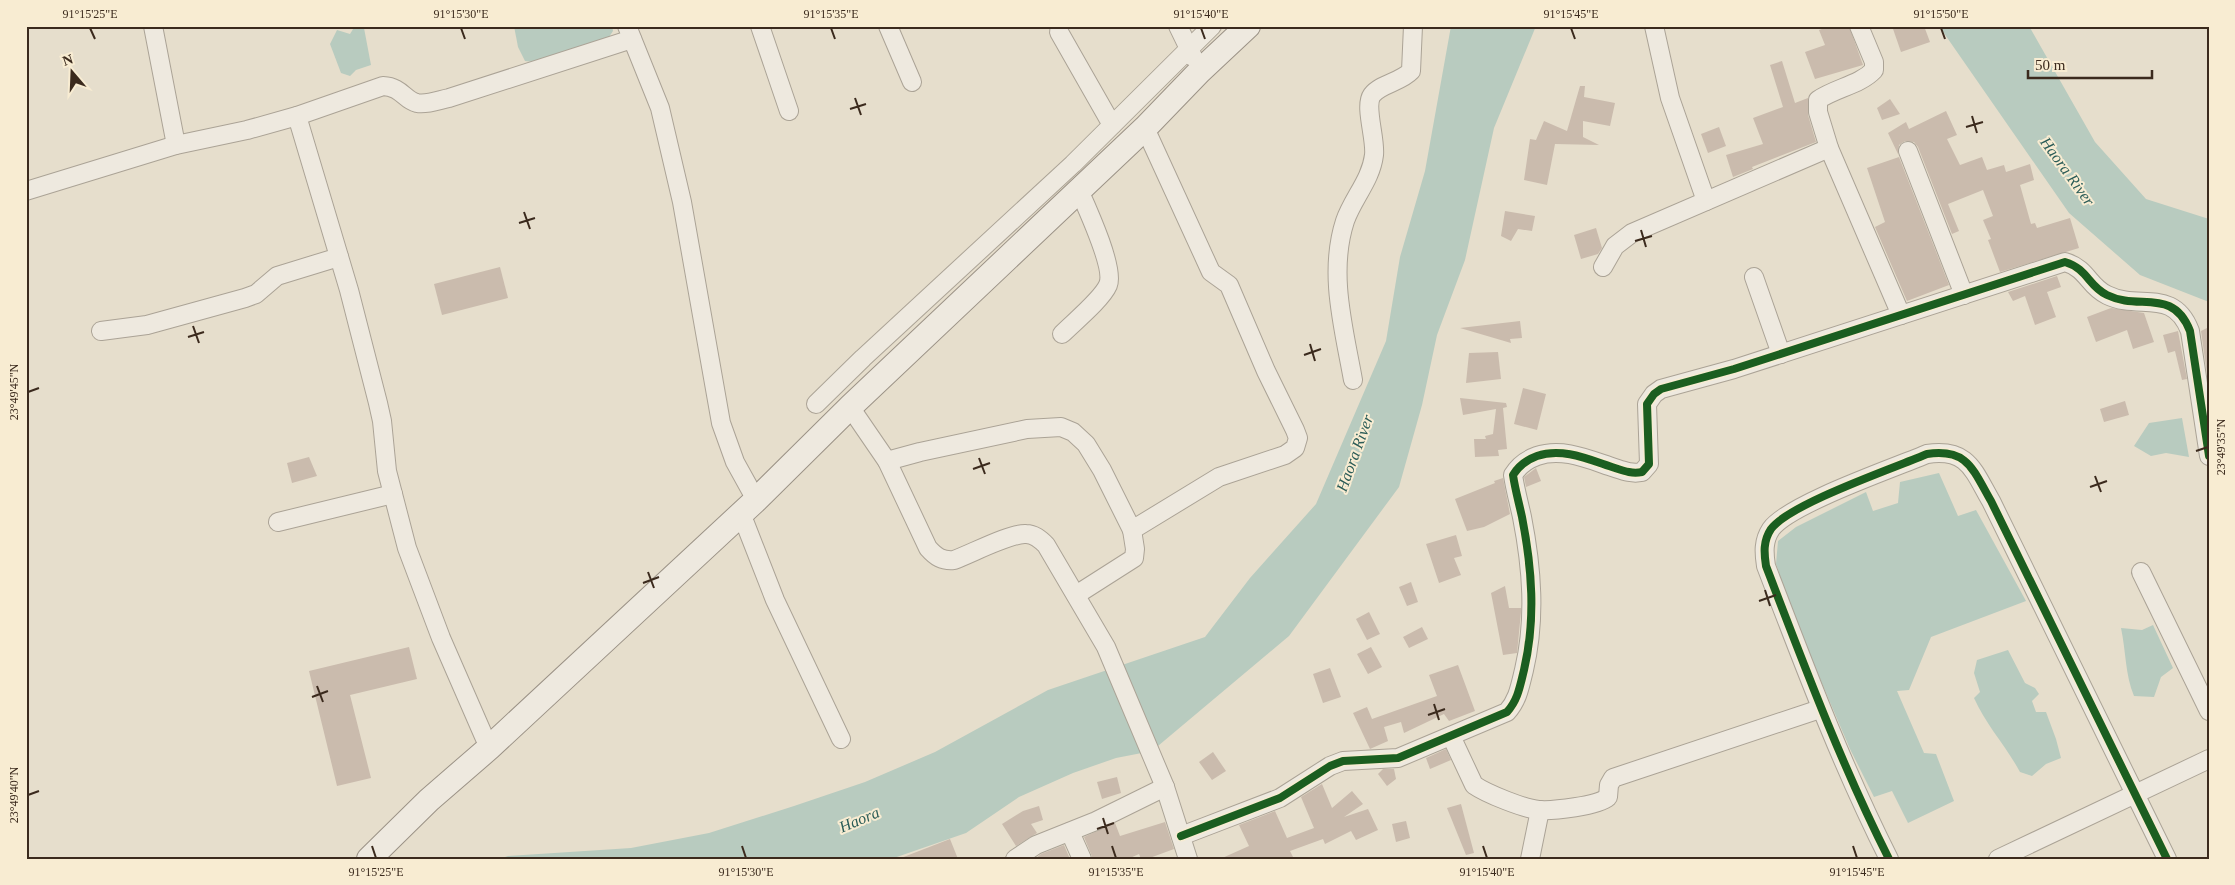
<svg xmlns="http://www.w3.org/2000/svg" width="2235" height="885" viewBox="0 0 2235 885" font-family="Georgia,serif">
  <rect width="100%" height="100%" fill="#e6decc"/>
  <!-- water -->
  <g fill="#b8cbbf">
    <path d="M355 26 364 28 371 65 356 70 350 76 341 73 330 44 337 30 350 34Z"/>
    <path d="M514 26H612L613 31 609 37 534 62 525 61 518 47Z"/>
    <path d="M1451 26H1536L1494 128 1465 260 1437 335 1422 405 1399 487 1289 636 1152 751 1116 758 1073 773 1019 797 966 833 891 859H499L508 856 631 848 709 833 794 806 865 782 935 752 1048 690 1205 637 1250 578 1316 504 1386 341 1400 257 1425 171Z"/>
    <path d="M1939 26H2029L2095 142 2146 199 2209 219V302L2140 275 2069 213Z"/>
    <path d="M2182 418 2189 457 2166 453 2151 456 2134 446 2149 423Z"/>
    <path d="M1939 473 1958 516 1976 510 2026 601 1931 637 1909 690 1897 691 1924 753 1936 754 1954 801 1908 823 1892 791 1874 797 1850 749 1797 625 1776 564 1778 541 1796 527 1866 492 1873 511 1898 503 1900 482Z"/>
    <path d="M2153 625 2173 668 2161 677 2154 697 2134 696C2125 675 2126 651 2121 628L2142 630Z"/>
    <path d="M2008 650 2025 683 2035 688 2039 694 2032 701 2036 712H2046L2056 739 2061 758 2046 764 2032 776 2020 772C2006 746 1986 725 1974 698L1980 692 1974 673 1977 660Z"/>
  </g>
  <!-- building -->
  <g fill="#cabbad">
    <path d="M1830 26H1849L1863 65 1815 79 1805 52 1825 45 1819 30Z"/>
    <path d="M1892 26H1924L1930 42 1901 52Z"/>
    <path d="M1782 61 1795 103 1808 98V115L1816 142 1752 167 1753 169 1733 177 1726 155 1763 144 1753 118 1783 107 1770 65Z"/>
    <path d="M1580 86H1585L1584 97 1615 103 1610 126 1583 121V137L1599 145 1555 144 1547 185 1524 180 1530 139 1536 140 1544 121 1567 131Z"/>
    <path d="M1890 99 1900 114 1882 120 1877 108Z"/>
    <path d="M1946 111 1957 135 1947 139 1960 165 1982 157 1987 170 2004 165 2006 172 2030 164 2034 180 2020 185 2031 224 2035 223 2037 228 2070 218 2079 248 2000 272 1988 240 1991 239 1983 220 1993 216 1983 190 1948 204 1959 231 1952 234 1918 147 1914 142 1905 141 1899 145 1898 154 1888 133 1906 122 1909 129Z"/>
    <path d="M1719 127 1726 146 1708 153 1701 134Z"/>
    <path d="M1899 157 1949 285 1907 301 1875 227 1885 222 1867 168Z"/>
    <path d="M1505 211 1535 216 1532 231 1518 229 1511 241 1501 236Z"/>
    <path d="M1596 228 1602 248 1598 254 1581 259 1574 235Z"/>
    <path d="M500 267 508 298 442 315 434 284Z"/>
    <path d="M2057 276 2061 287 2047 292 2056 317 2035 325 2025 296 2013 301 2008 292Z"/>
    <path d="M2111 308 2144 313 2154 342 2133 349 2127 330 2096 342 2087 317Z"/>
    <path d="M1520 321 1522 338 1510 339 1511 343 1460 328Z"/>
    <path d="M2209 327V373L2207 374 2201 331Z"/>
    <path d="M2178 331 2187 379 2182 380 2175 351 2168 353 2163 335Z"/>
    <path d="M1498 352 1501 379 1466 383 1469 353Z"/>
    <path d="M1523 388 1546 394 1537 430 1514 424Z"/>
    <path d="M1460 398 1506 403 1507 407 1503 408 1507 449 1498 450 1499 456 1475 457 1474 439H1486L1485 436 1493 434 1496 409 1463 415Z"/>
    <path d="M2125 401 2129 415 2104 422 2100 409Z"/>
    <path d="M309 457 317 476 292 483 287 463Z"/>
    <path d="M1536 468 1541 481 1526 487 1524 477Z"/>
    <path d="M1503 478 1510 514 1484 527 1467 531 1455 499 1495 483 1494 481Z"/>
    <path d="M1456 535 1462 556 1454 558 1461 575 1439 583 1426 544Z"/>
    <path d="M1411 582 1418 602 1407 606 1399 587Z"/>
    <path d="M1505 586 1509 608H1521V612L1517 653 1503 655 1491 593Z"/>
    <path d="M1369 612 1380 634 1367 640 1356 619Z"/>
    <path d="M1422 627 1428 639 1409 648 1403 637Z"/>
    <path d="M409 647 417 679 350 695 371 778 337 786 309 671Z"/>
    <path d="M1371 647 1382 667 1368 674 1357 654Z"/>
    <path d="M1458 665 1475 711 1449 721 1444 714 1404 733 1401 722 1384 727 1388 741 1370 749 1353 713 1367 707 1372 719 1437 696 1429 675Z"/>
    <path d="M1330 668 1341 697 1323 703 1313 674Z"/>
    <path d="M1446 749 1451 760 1430 769 1426 758Z"/>
    <path d="M1213 752 1226 771 1212 780 1199 762Z"/>
    <path d="M1383 769H1394L1396 779 1387 786 1378 774Z"/>
    <path d="M1117 777 1121 793 1102 799 1097 782Z"/>
    <path d="M1322 784 1332 808 1352 791 1363 804 1344 817 1368 809 1378 830 1356 840 1351 831 1325 844 1323 839 1290 851 1294 859H1220L1249 846 1239 825 1275 811 1287 838 1314 828 1301 797Z"/>
    <path d="M1461 804 1474 853 1466 855 1447 808Z"/>
    <path d="M1039 806 1043 820 1031 824 1037 833 1016 846 1002 824 1023 811Z"/>
    <path d="M1406 821 1410 838 1396 842 1392 824Z"/>
    <path d="M1165 822 1174 849 1147 859H1141L1139 854 1128 859H1093L1084 837 1115 823 1120 836Z"/>
    <path d="M950 839 958 859H902L901 858Z"/>
    <path d="M1064 845 1070 859H1035L1041 854Z"/>
  </g>
  <g fill="none" stroke-linecap="round" stroke-linejoin="round">
    <defs>
      <g id="street">
        <path d="M153 26 176 145"/>
        <path d="M627 26 660 108 682 202 721 423 735 462 756 500"/>
        <path d="M760 26 789 111"/>
        <path d="M888 26 912 82"/>
        <path d="M1178 26 1193 57"/>
        <path d="M1654 26 1670 98 1706 201"/>
        <path d="M1859 26 1874 62V70C1860 85 1835 88 1818 100V112L1829 148 1901 315"/>
        <path d="M1059 32 1112 125"/>
        <path d="M297 116 349 290 378 403 382 421 387 471 407 548 441 638 489 748"/>
        <path d="M1908 151 1964 295"/>
        <path d="M26 191 176 145 247 130 297 116 383 86C402 87 404 100 417 103 427 105 439 100 449 98L632 39"/>
        <path d="M1603 267 1615 246 1632 233 1829 148"/>
        <path d="M1754 277 1781 354"/>
        <path d="M101 331 147 325 245 298 256 294 277 276 339 257"/>
        <path d="M1062 334C1074 322 1102 299 1108 285 1115 269 1087 208 1079 190"/>
        <path d="M1353 380C1344 329 1328 273 1345 221 1353 198 1371 180 1374 155 1376 139 1364 106 1372 95 1380 84 1401 82 1411 71L1413 26"/>
        <path d="M816 404 863 358 1073 164 1212 26"/>
        <path d="M850 407 887 461 928 548C936 557 942 561 954 560 971 554 1010 533 1026 534 1034 534 1040 539 1046 545L1106 647 1165 787 1188 859"/>
        <path d="M887 461 920 452 1027 429 1061 427 1073 432 1086 444 1102 470 1132 530 1219 477 1285 455 1295 448 1298 438 1295 430 1266 371 1229 285 1211 272 1145 128"/>
        <path d="M741 513 775 600 841 739"/>
        <path d="M278 522 393 494"/>
        <path d="M2141 572 2209 711"/>
        <path d="M1076 595 1134 558 1135 549 1132 530"/>
        <path d="M1451 736 1474 785C1487 794 1525 809 1539 810 1553 811 1598 806 1608 797L1609 785 1613 778 1820 709"/>
        <path d="M1070 832 1082 859"/>
        <path d="M1181 836 1280 798 1330 766 1343 761 1398 758 1507 712C1518 700 1520 686 1524 670 1536 619 1532 568 1522 517 1519 503 1515 489 1513 475 1519 465 1526 460 1537 456 1563 447 1590 460 1615 468 1624 471 1632 474 1642 472L1649 464 1647 404 1654 394 1661 389 1734 369 2065 262C2088 269 2088 286 2107 295 2139 311 2173 287 2190 331L2209 456"/>
        <path d="M1015 859 1036 845 1096 821 1165 787"/>
        <path d="M1530 859 1540 810"/>
        <path d="M1889 859C1841 764 1804 665 1766 566 1764 553 1763 541 1771 529 1789 504 1894 468 1927 454 1968 448 1973 470 1991 501L2167 859"/>
        <path d="M1998 859 2209 759"/>
      </g>
      <path id="secondary" d="M369 859 429 800 489 748 756 500 850 407 1145 128 1200 71 1248 26"/>
    </defs>
    <!-- street casing -->
    <use href="#street" stroke="#aba396" stroke-width="20"/>
    <!-- secondary casing -->
    <use href="#secondary" stroke="#9b9286" stroke-width="26"/>
    <!-- street -->
    <use href="#street" stroke="#eee9df" stroke-width="18"/>
    <!-- secondary -->
    <use href="#secondary" stroke="#eee9df" stroke-width="24"/>
    <defs>
      <g id="cycleway">
        <path d="M1181 836 1280 798 1330 766 1343 761 1398 758 1507 712C1518 700 1520 686 1524 670 1536 619 1532 568 1522 517 1519 503 1515 489 1513 475 1519 465 1526 460 1537 456 1563 447 1590 460 1615 468 1624 471 1632 474 1642 472L1649 464 1647 404 1654 394 1661 389 1734 369 2065 262C2088 269 2088 286 2107 295 2139 311 2173 287 2190 331L2209 456"/>
        <path d="M1889 859C1841 764 1804 665 1766 566 1764 553 1763 541 1771 529 1789 504 1894 468 1927 454 1968 448 1973 470 1991 501L2167 859"/>
      </g>
    </defs>
    <!-- cycleway casing -->
    <use href="#cycleway" stroke="#f8ecd2" stroke-width="11"/>
    <!-- cycleway -->
    <use href="#cycleway" stroke="#1b5e20" stroke-width="8"/>
  </g>
  <!-- ticks -->
  <path fill="none" stroke="#3b2a1d" stroke-width="2" d="M90 28 95 39M461 28 465 39M831 28 835 39M1201 28 1205 39M1571 28 1575 39M1941 28 1945 39M855 98 861 115M850 109 866 104M1972 116 1977 133M1966 127 1983 122M524 212 530 229M519 223 535 218M1641 230 1646 247M1635 241 1652 236M193 326 199 343M188 337 204 332M1310 344 1315 361M1304 355 1321 349M28 392 39 388M2196 451 2208 447M979 458 985 474M973 469 990 463M2095 476 2101 492M2090 487 2107 481M648 572 654 588M643 583 659 577M1765 590 1770 606M1759 601 1776 595M317 686 323 702M312 697 328 691M1434 704 1439 720M1428 715 1445 709M28 795 39 791M1103 818 1108 834M1097 829 1114 823M372 846 376 858M742 846 746 858M1112 846 1116 858M1483 846 1487 858M1853 846 1857 858"/>
  <g text-anchor="middle" stroke-width="4" stroke-linejoin="round" paint-order="stroke">
    <!-- water labels -->
    <g font-size="16" font-style="italic" fill="#2b5c57" stroke="#f8ecd2">
      <text transform="translate(2068 171) rotate(54)" y="6">Haora River</text>
      <text transform="translate(1354 453) rotate(-70)" y="6">Haora River</text>
      <text transform="translate(859 819) rotate(-23)" y="6">Haora</text>
    </g>
  </g>
  <!-- border -->
  <rect width="2235" height="885" fill="none" stroke="#f8ecd2" stroke-width="55"/>
  <!-- north arrow -->
  <g transform="translate(72 72) rotate(341)" stroke="#f8ecd2" stroke-width="4" paint-order="stroke">
  <path d="M0-4L9 19L0 12L-9 19Z" fill="#3b2a1d"/>
  <text y="-8" font-size="14" font-weight="bold" text-anchor="middle" fill="#3b2a1d">N</text>
  </g>
  <!-- scale -->
  <path d="M2028 70v8h124v-8" fill="none" stroke="#3b2a1d" stroke-width="2.5"/>
  <text x="2035" y="70" font-size="15" fill="#3b2a1d" stroke="#f8ecd2" stroke-width="4" paint-order="stroke">50 m</text>
  <rect x="28" y="28" width="2180" height="830" fill="none" stroke="#3b2a1d" stroke-width="2"/>
  <g font-size="12" text-anchor="middle" fill="#3b2a1d">
    <text x="90" y="18">91°15'25"E</text>
    <text x="461" y="18">91°15'30"E</text>
    <text x="831" y="18">91°15'35"E</text>
    <text x="1201" y="18">91°15'40"E</text>
    <text x="1571" y="18">91°15'45"E</text>
    <text x="1941" y="18">91°15'50"E</text>
    <text transform="translate(14 392) rotate(-90)" y="4">23°49'45"N</text>
    <text transform="translate(2221 447) rotate(-90)" y="4">23°49'35"N</text>
    <text transform="translate(14 795) rotate(-90)" y="4">23°49'40"N</text>
    <text x="376" y="876">91°15'25"E</text>
    <text x="746" y="876">91°15'30"E</text>
    <text x="1116" y="876">91°15'35"E</text>
    <text x="1487" y="876">91°15'40"E</text>
    <text x="1857" y="876">91°15'45"E</text>
  </g>
</svg>
